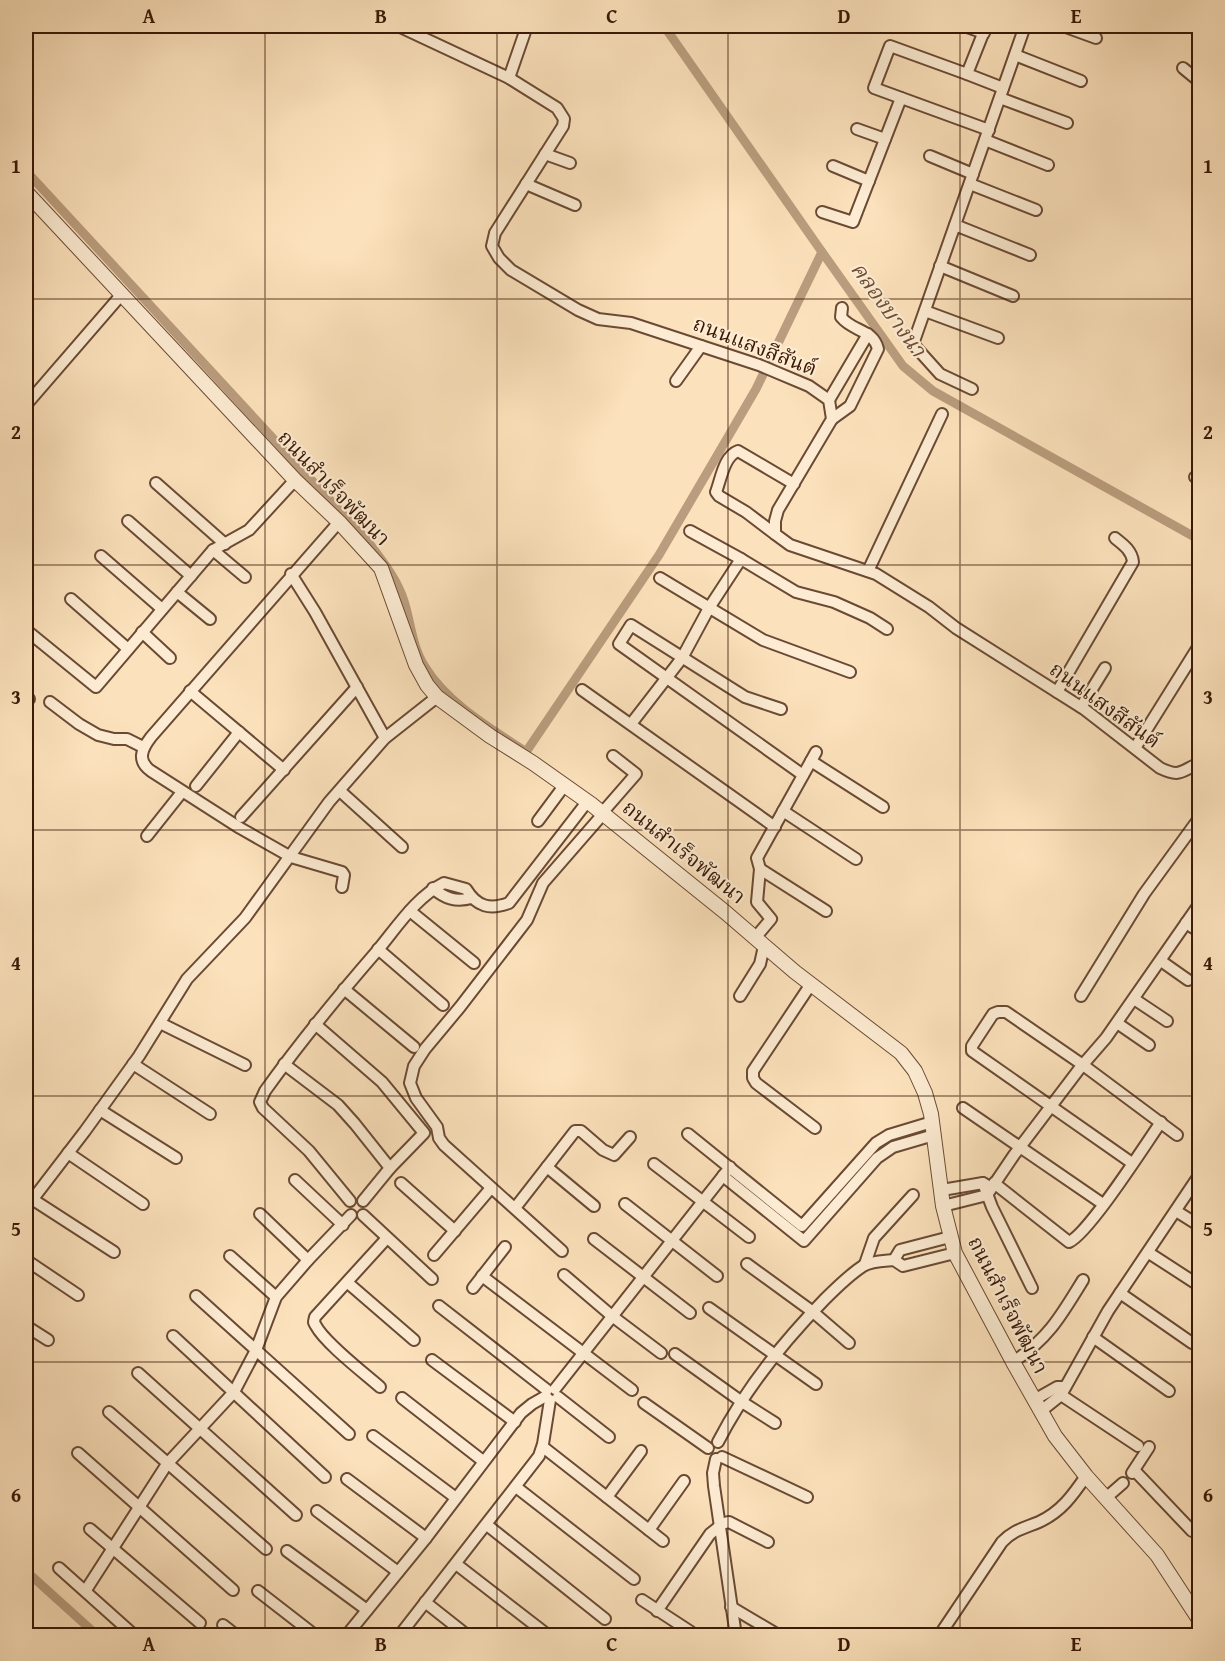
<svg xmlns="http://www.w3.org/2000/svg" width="1225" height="1661" viewBox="0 0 1225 1661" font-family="'Gentium Book Plus','Noto Serif Thai',serif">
  <rect width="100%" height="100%" fill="#fce2bc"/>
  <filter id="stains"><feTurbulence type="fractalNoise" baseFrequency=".00333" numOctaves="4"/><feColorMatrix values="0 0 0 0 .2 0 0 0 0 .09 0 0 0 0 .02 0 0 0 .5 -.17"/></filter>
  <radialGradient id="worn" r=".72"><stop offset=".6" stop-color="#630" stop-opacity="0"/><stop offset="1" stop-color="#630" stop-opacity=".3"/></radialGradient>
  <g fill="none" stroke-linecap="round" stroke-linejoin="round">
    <!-- canal -->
    <g stroke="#ba9d7e" stroke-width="9">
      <path d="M664 26 822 252 903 366 933 391 1200 540"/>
      <path d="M26 171 366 539C380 558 397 578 404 601 411 623 412 647 425 667 448 704 490 728 526 752L659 555 756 389 822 252"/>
      <path d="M26 1571 98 1636"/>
    </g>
    <defs>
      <g id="minor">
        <path d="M398 26 509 78 557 108 564 119 563 126 495 233 492 246 499 258 511 270 578 310 598 319 631 323 759 365 809 386 829 400 832 419 778 510 775 521V534L790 545 876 574 929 607 956 628 1084 709 1160 768C1181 778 1180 771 1200 763"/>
        <path d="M964 26 984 33"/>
        <path d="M986 26 967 74 1003 88"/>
        <path d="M1063 26 1096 38"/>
        <path d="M1015 55 1081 81"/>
        <path d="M1183 68 1200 82"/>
        <path d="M967 74 890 46 874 88 989 130"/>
        <path d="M509 78 527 26"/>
        <path d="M1000 98 1067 123"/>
        <path d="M857 129 885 139"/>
        <path d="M985 140 1048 165"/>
        <path d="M545 154 570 163"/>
        <path d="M930 156 973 174"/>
        <path d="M833 166 869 181"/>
        <path d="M526 184 575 205"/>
        <path d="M970 184 1036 210"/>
        <path d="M822 212 853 222 901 98"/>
        <path d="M955 225 1030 255"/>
        <path d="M940 266 1013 296"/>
        <path d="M925 311 998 338"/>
        <path d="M676 381 701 346"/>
        <path d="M972 389 940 374 913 344 1025 26"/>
        <path d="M829 400 868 334"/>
        <path d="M26 405 122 294"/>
        <path d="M832 419 850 406 878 349C873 329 853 332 841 317L842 308"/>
        <path d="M1195 477 1200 480"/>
        <path d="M156 483 225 544"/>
        <path d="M128 521 191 576"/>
        <path d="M339 522 151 737C141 750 137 761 151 771L240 828 291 857 342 872 344 875 342 887"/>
        <path d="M690 531 741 559"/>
        <path d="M775 534 746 512 719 496 716 492C721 479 724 456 738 451L794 484"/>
        <path d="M213 550 245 577"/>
        <path d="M101 556 162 609"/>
        <path d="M868 571 942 414"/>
        <path d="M291 574 315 612 385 738"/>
        <path d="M660 578 763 640 850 672"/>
        <path d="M177 592 210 619"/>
        <path d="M71 599 128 649"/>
        <path d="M26 630 96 687 213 550 249 530 295 480"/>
        <path d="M142 632 170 658"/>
        <path d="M582 690 775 827"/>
        <path d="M190 691 284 770"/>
        <path d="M1057 692 1133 562C1132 551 1124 545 1115 538"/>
        <path d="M26 696 29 699"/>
        <path d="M50 702 79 724 98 735 114 739H127L143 747"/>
        <path d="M1081 707 1105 668"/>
        <path d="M781 709 745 697 631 625 619 644 803 775"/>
        <path d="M631 724 682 658 709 608 741 559 796 592 834 602 870 618 887 629"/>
        <path d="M1135 748 1200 644"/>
        <path d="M811 761 883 807"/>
        <path d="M196 786 239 732"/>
        <path d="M340 791 402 847"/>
        <path d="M783 811 856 859"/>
        <path d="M602 813 636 774 613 756"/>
        <path d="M241 817 357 687"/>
        <path d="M538 821 564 786"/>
        <path d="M147 836 182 792"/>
        <path d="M760 869 826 911"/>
        <path d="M433 888C445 899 456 902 472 898"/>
        <path d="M410 911 474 963"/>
        <path d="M1186 923 1200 932"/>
        <path d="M755 938 771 919 757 902 760 869 757 858 816 752"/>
        <path d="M378 949 443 1005"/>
        <path d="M1161 961 1188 980"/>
        <path d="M811 984 753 1071V1078L756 1083 815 1128"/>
        <path d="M344 989 414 1047"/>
        <path d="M740 996 760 964 764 946"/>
        <path d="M1081 996 1144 894 1200 817"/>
        <path d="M1134 999 1167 1021"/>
        <path d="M160 1023 245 1065"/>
        <path d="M1117 1023 1149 1045"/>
        <path d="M315 1024 382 1082 424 1133 390 1168 363 1201"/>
        <path d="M133 1064 210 1114"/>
        <path d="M284 1064 338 1105 355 1124 390 1168"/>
        <path d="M963 1108 1103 1204"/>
        <path d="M100 1110 176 1158"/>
        <path d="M688 1134 802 1226 876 1143 889 1135 932 1122"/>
        <path d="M68 1153 143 1204"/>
        <path d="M1132 1163 972 1051V1046L993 1014 998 1012H1006L1083 1065 1177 1135"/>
        <path d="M654 1164 749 1237"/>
        <path d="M547 1167 594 1206"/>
        <path d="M723 1176 804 1241 877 1158 893 1147 934 1135"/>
        <path d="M295 1180 343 1225"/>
        <path d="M401 1183 455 1231"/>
        <path d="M983 1183 992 1207 1032 1288"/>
        <path d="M994 1183 1069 1242C1089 1233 1145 1145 1161 1122"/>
        <path d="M942 1190 983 1183 988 1186"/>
        <path d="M32 1199 114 1252"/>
        <path d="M350 1201 309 1151 263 1108 260 1102 265 1091C300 1042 338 996 377 951 397 927 416 897 444 883L466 889C477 907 490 910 509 903L587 802"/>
        <path d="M625 1204 717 1276"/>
        <path d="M943 1206 987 1195 1014 1155 1080 1068 1106 1038 1200 903"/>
        <path d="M26 1208 85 1131 139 1056 187 979 245 918 329 802 385 738 437 697"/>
        <path d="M515 1208 575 1131H581L603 1150 614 1155 630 1137"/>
        <path d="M1176 1211 1200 1226"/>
        <path d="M260 1214 308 1260"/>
        <path d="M363 1215 432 1279"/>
        <path d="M594 1239 690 1313"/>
        <path d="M562 1251 444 1145 439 1138 437 1127 416 1098 410 1083 414 1066 425 1049 460 1007 527 920 543 883 603 814"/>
        <path d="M1149 1253 1200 1286"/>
        <path d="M434 1255 491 1188"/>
        <path d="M230 1256 276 1297"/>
        <path d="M26 1260 78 1295"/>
        <path d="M894 1260 900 1250 950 1237"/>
        <path d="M747 1264 813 1312 849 1343"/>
        <path d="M865 1264 874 1238 913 1195"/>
        <path d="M564 1275 612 1316 661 1353"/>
        <path d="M482 1276 632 1390"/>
        <path d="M348 1283 414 1340"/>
        <path d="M473 1288 505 1247"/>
        <path d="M1120 1293 1192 1343"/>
        <path d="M196 1296 349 1434"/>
        <path d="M439 1306 547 1390"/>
        <path d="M709 1308 816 1384"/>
        <path d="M26 1326 48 1340"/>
        <path d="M173 1336 325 1477"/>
        <path d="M1093 1337 1169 1391"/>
        <path d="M675 1354 742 1402 775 1423"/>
        <path d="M432 1360 515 1422"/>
        <path d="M1013 1362C1048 1339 1061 1316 1083 1280"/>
        <path d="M138 1373 296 1515"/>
        <path d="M380 1387C364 1373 325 1343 316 1326 313 1321 314 1323 315 1317L387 1238"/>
        <path d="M555 1389 730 1167"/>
        <path d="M1061 1395 1138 1446"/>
        <path d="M558 1397 609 1437"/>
        <path d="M402 1398 483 1461"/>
        <path d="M1034 1400 1057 1387H1065"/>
        <path d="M644 1403 708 1448"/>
        <path d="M1041 1411 1061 1395 1108 1311 1200 1174"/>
        <path d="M109 1412 266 1549"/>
        <path d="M373 1436 456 1498"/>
        <path d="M718 1442C745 1389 784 1341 825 1299 837 1287 849 1275 863 1266 871 1261 885 1261 894 1260L903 1266 955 1253"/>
        <path d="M543 1447 663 1541"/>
        <path d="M78 1453 233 1590"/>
        <path d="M722 1457 807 1497"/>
        <path d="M716 1459 713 1473 714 1486 736 1636"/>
        <path d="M1135 1471 1192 1531"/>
        <path d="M1132 1473 1149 1447"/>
        <path d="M347 1479 426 1538"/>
        <path d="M516 1487 634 1579"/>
        <path d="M607 1497 641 1451"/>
        <path d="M1107 1497 1123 1483"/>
        <path d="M317 1511 398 1572"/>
        <path d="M720 1524 729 1522 768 1542"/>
        <path d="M487 1525 605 1619"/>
        <path d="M90 1529 200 1623"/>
        <path d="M649 1530 684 1481"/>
        <path d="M287 1551 367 1610"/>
        <path d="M456 1564 549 1636"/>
        <path d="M59 1568 135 1636"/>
        <path d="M86 1590 167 1464 234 1392 256 1350 276 1297 308 1260 351 1215"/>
        <path d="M258 1591 316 1636"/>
        <path d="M642 1600 691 1632"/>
        <path d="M425 1602 468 1636"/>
        <path d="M731 1607 780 1636"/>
        <path d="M657 1611 710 1534 720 1526"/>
        <path d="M223 1625 237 1636"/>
        <path d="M346 1636 426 1538 521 1413 532 1404 546 1396"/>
        <path d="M399 1636 539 1456 543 1444 550 1400"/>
        <path d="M939 1636 1002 1542C1013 1530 1025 1528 1039 1522 1061 1512 1073 1495 1086 1476"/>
      </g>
      <path id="tertiary" d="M26 192 295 480 339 522 381 568 416 665 427 685 437 697 490 736 533 763 591 804 725 912 795 972 901 1053 915 1071 925 1093 931 1114 943 1206 955 1253 1013 1362 1055 1436 1086 1476 1157 1555 1200 1621"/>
    </defs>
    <!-- minor casing -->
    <use href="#minor" stroke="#6a4a34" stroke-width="14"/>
    <!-- tertiary casing -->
    <use href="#tertiary" stroke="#6a4a34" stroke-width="16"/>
    <!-- minor -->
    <use href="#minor" stroke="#fdecd3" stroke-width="10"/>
    <!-- tertiary -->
    <use href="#tertiary" stroke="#fdecd3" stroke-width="14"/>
  </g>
  <!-- grid -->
  <path fill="none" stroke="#391806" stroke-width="1.5" stroke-opacity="0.55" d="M265 26V1636M497 26V1636M728 26V1636M960 26V1636M26 299H1200M26 565H1200M26 830H1200M26 1096H1200M26 1362H1200"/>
  <g text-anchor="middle" stroke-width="4.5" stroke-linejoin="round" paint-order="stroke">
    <!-- street labels -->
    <g font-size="21" fill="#391806" stroke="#fdecd3">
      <text transform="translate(755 346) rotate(21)" y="7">ถนนแสงสีสันต์</text>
      <text transform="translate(334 488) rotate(46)" y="7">ถนนสำเร็จพัฒนา</text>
      <text transform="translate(1105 705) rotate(36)" y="7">ถนนแสงสีสันต์</text>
      <text transform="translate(684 852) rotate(39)" y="7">ถนนสำเร็จพัฒนา</text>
      <text transform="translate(1008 1305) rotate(63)" y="7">ถนนสำเร็จพัฒนา</text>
    </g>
    <!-- water labels -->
    <g font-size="22" font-style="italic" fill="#6d4d36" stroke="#fdecd3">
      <text transform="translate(889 309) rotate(54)" y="8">คลองบางนา</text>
    </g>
  </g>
  <!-- margin -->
  <rect width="1225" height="1661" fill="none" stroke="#fce2bc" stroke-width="66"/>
  <rect x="33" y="33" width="1159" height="1595" fill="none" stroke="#391806" stroke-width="2"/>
  <g font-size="20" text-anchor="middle" font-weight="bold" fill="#391806">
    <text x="149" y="23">A</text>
    <text x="381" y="23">B</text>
    <text x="612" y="23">C</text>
    <text x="844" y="23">D</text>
    <text x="1076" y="23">E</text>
    <text x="16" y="173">1</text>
    <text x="1208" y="173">1</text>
    <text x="16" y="439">2</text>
    <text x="1208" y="439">2</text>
    <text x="16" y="704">3</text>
    <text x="1208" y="704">3</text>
    <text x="16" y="970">4</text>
    <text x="1208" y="970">4</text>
    <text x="16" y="1236">5</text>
    <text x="1208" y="1236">5</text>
    <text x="16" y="1502">6</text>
    <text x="1208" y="1502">6</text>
    <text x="149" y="1651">A</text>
    <text x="381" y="1651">B</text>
    <text x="612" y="1651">C</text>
    <text x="844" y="1651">D</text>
    <text x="1076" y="1651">E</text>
  </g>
  <rect width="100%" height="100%" filter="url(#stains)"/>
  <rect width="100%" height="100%" fill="url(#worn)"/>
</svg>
